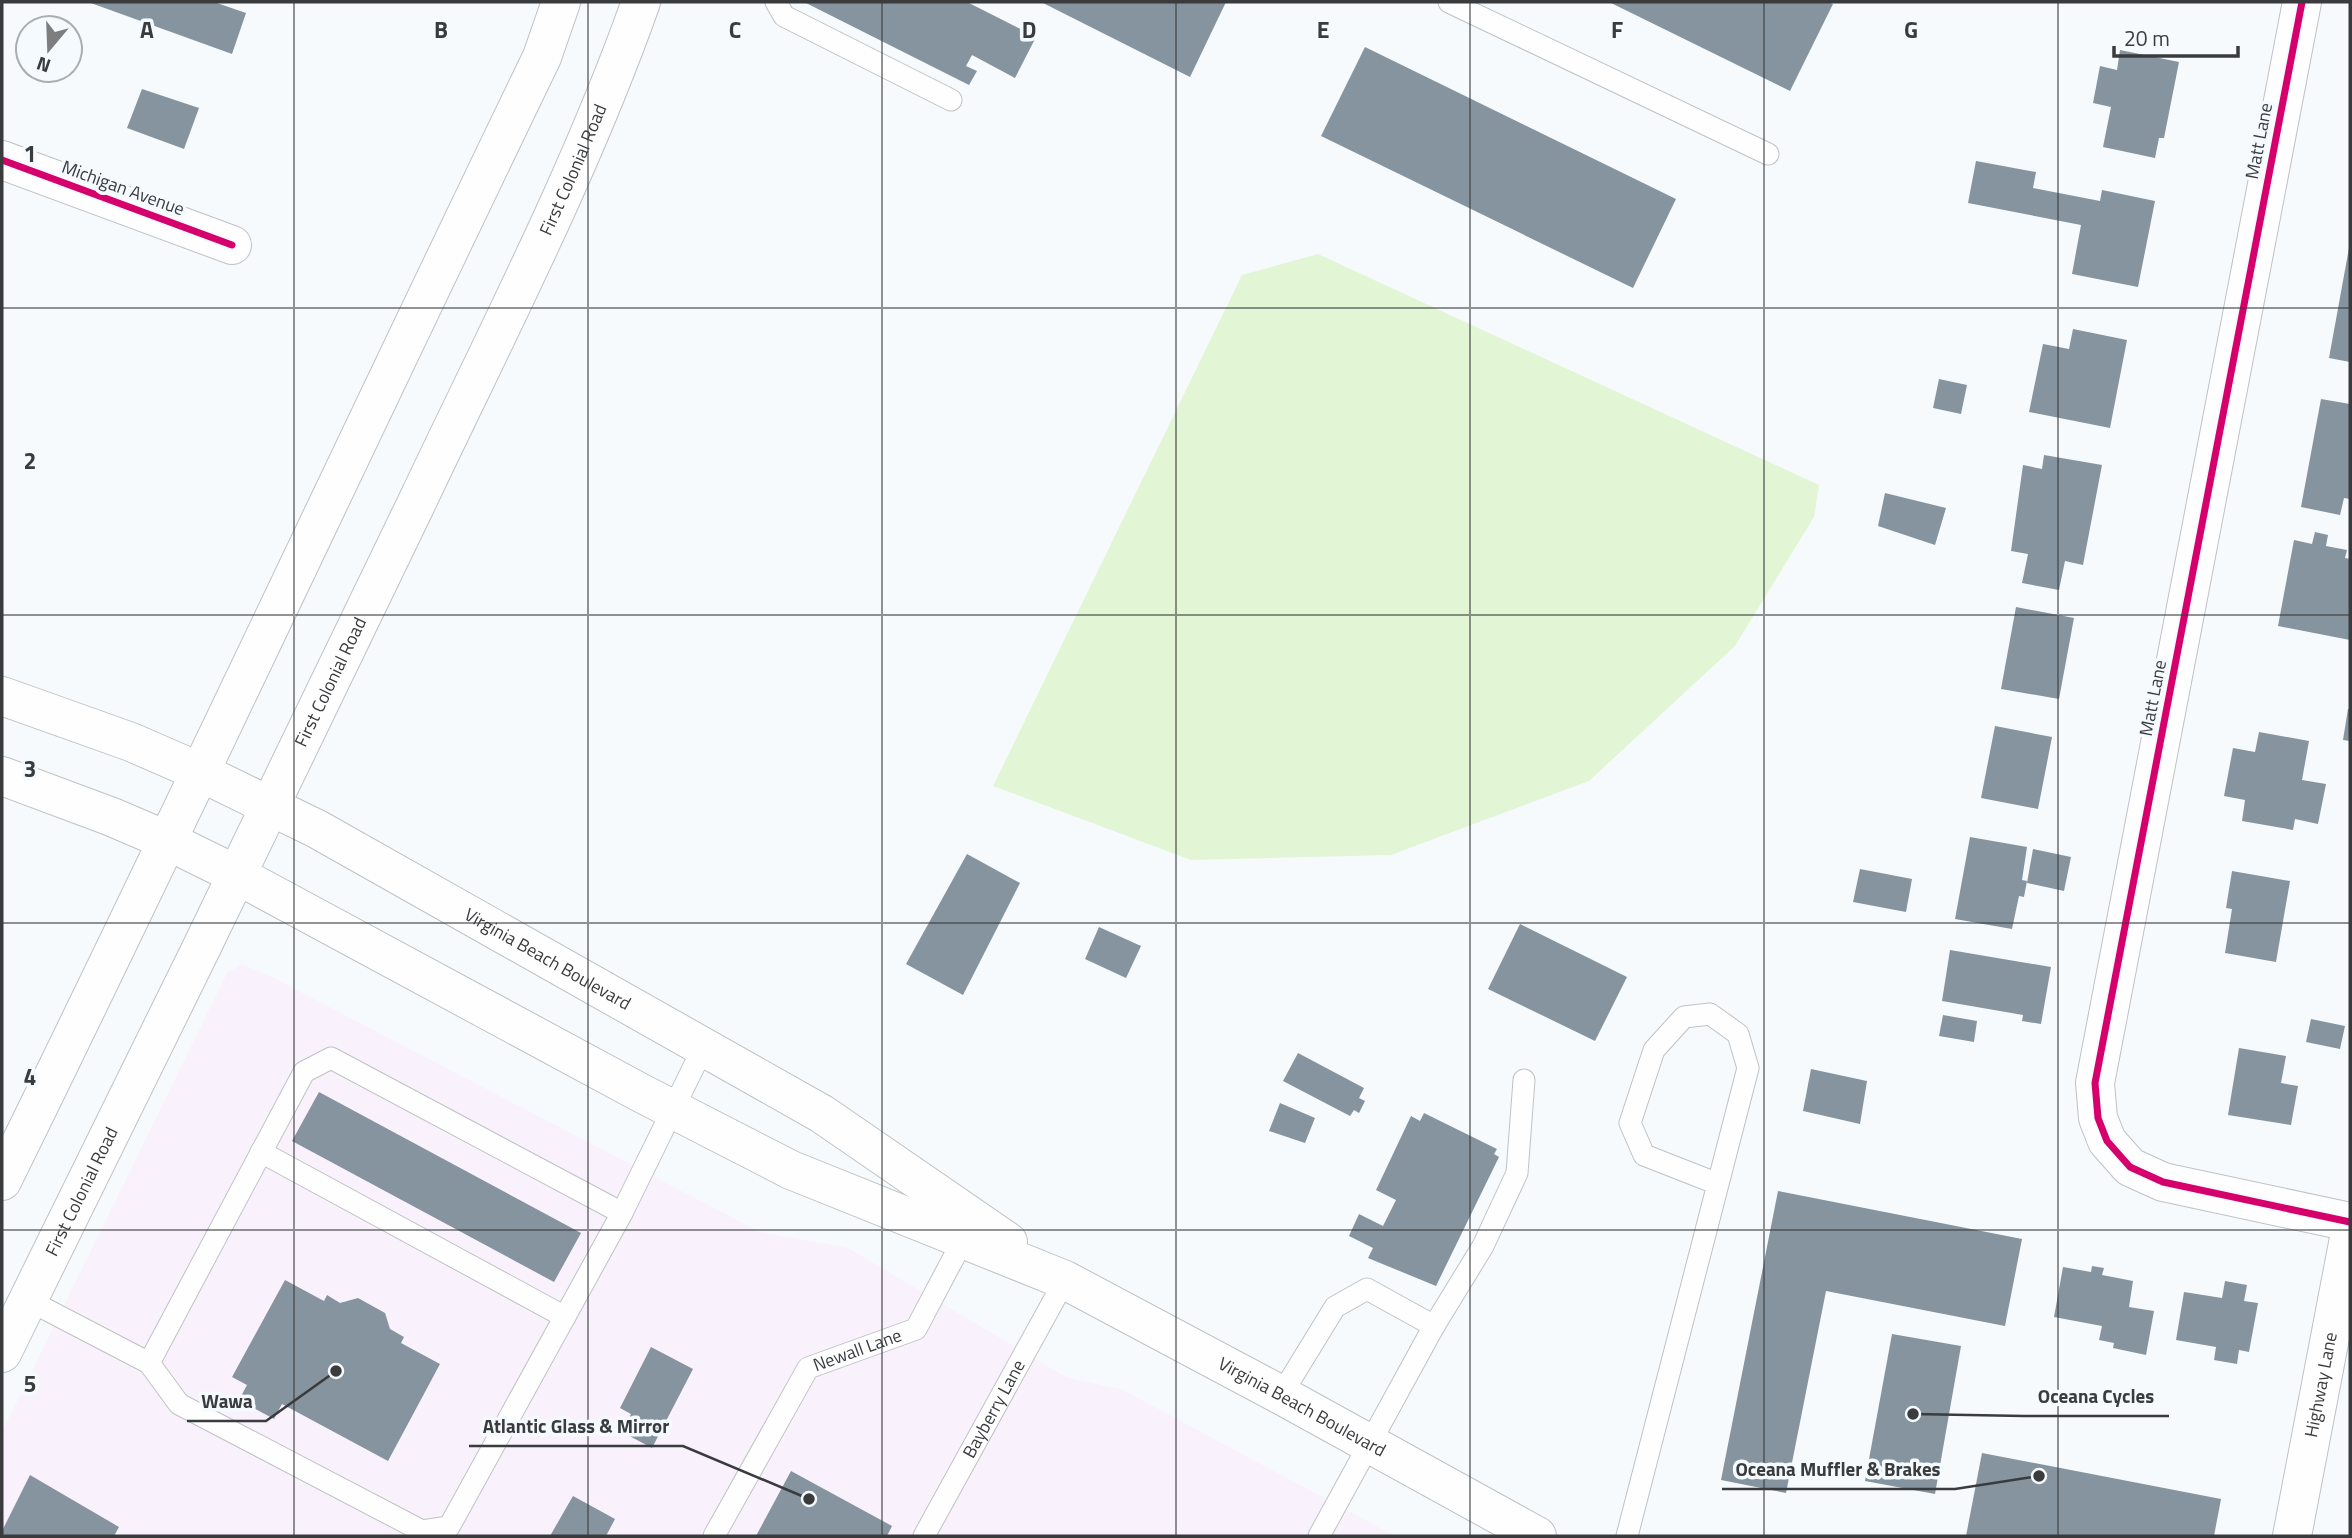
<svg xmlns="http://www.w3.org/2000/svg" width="2352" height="1538" viewBox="0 0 2352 1538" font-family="'Titillium Web',sans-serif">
  <rect width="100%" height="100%" fill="#f7fafd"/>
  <!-- commercial -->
  <path fill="#f9f1fc" d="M242 964 272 977 760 1232 848 1248 1066 1377 1123 1390 1395 1536H2V1432L227 973Z"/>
  <!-- green -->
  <path fill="#e2f6d6" d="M1318 254 1819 485 1814 517 1735 646 1589 781 1391 855 1191 860 993 786 1242 275Z"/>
  <!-- building -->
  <g fill="#85949f">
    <path d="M88 2H214L246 13 232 54Z"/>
    <path d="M804 2H967L1036 37 1015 78 972 55 966 66 977 71 969 85Z"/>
    <path d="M1041 2H1226L1190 77Z"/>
    <path d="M1609 2H1828L1833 4 1790 91Z"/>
    <path d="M1365 47 1676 199 1633 288 1321 136Z"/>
    <path d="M2120 50 2179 62 2164 138H2159L2155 158 2103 147 2111 107 2093 103 2100 66 2117 70Z"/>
    <path d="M142 89 199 108 184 149 127 128Z"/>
    <path d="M1976 161 2036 172 2033 188 2100 201 2102 190 2155 201 2138 287 2072 274 2081 225 1968 203Z"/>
    <path d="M2349 248H2350V362L2329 358Z"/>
    <path d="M2073 329 2127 340 2110 428 2029 412 2043 344 2069 349Z"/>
    <path d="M1939 379 1967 385 1961 414 1933 408Z"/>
    <path d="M2321 399 2350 404V499L2344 498 2340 515 2301 507Z"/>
    <path d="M2044 455 2102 465 2083 565 2065 561 2059 590 2022 583 2028 554 2011 551 2023 465 2042 469Z"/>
    <path d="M1885 493 1946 508 1935 545 1878 526Z"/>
    <path d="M2315 532 2328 535 2326 546 2347 550 2345 558 2350 559V640L2278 626 2294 540 2312 544Z"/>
    <path d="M2016 607 2074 618 2059 699 2001 689Z"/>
    <path d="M2348 709H2350V741L2343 740Z"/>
    <path d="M1995 726 2052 737 2038 809 1981 798Z"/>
    <path d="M2259 732 2309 741 2302 780 2326 784 2318 824 2295 819 2293 830 2242 821 2245 800 2224 796 2233 748 2255 752Z"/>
    <path d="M1970 837 2027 847 2022 880 2027 881 2024 897 2019 896 2012 929 1955 919Z"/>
    <path d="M2033 849 2071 857 2064 891 2027 883Z"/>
    <path d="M967 854 1020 883 963 995 906 964Z"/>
    <path d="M1860 869 1912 879 1906 912 1853 902Z"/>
    <path d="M2232 871 2290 881 2276 962 2225 953 2232 909 2226 908Z"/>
    <path d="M1520 924 1627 977 1595 1041 1488 989Z"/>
    <path d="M1099 927 1141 946 1126 978 1085 959Z"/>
    <path d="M1950 950 2051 967 2041 1024 2022 1021 2023 1015 1942 1001Z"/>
    <path d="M1943 1015 1977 1021 1974 1042 1939 1036Z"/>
    <path d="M2311 1019 2345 1026 2340 1049 2306 1042Z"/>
    <path d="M2239 1048 2286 1056 2281 1083 2298 1086 2291 1125 2228 1115Z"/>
    <path d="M1298 1053 1364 1088 1359 1098 1365 1101 1359 1113 1354 1110 1350 1116 1283 1081Z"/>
    <path d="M1811 1069 1867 1081 1860 1124 1803 1111Z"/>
    <path d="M319 1092 581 1233 554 1282 292 1141Z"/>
    <path d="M1280 1103 1315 1118 1305 1143 1269 1131Z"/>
    <path d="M1424 1113 1497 1149 1494 1154 1499 1157 1436 1286 1368 1258 1373 1248 1349 1236 1359 1214 1383 1226 1396 1200 1376 1190 1411 1116 1420 1121Z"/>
    <path d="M1778 1191 2022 1239 2005 1326 1826 1291 1786 1493 1721 1480Z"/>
    <path d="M2092 1266 2104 1268 2102 1275 2133 1281 2129 1307 2154 1311 2146 1355 2113 1348 2114 1343 2099 1340 2102 1326 2054 1317 2063 1267 2091 1272Z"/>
    <path d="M285 1280 324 1301 327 1295 340 1303 358 1298 385 1313 390 1329 404 1337 401 1343 440 1364 388 1461 282 1404 274 1419 239 1400 247 1385 232 1377Z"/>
    <path d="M2225 1281 2247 1285 2244 1301 2258 1303 2249 1352 2239 1350 2237 1364 2214 1360 2216 1347 2176 1340 2184 1292 2222 1298Z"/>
    <path d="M1892 1334 1961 1346 1935 1494 1865 1481Z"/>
    <path d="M651 1347 693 1369 652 1448 622 1432 631 1414 620 1408Z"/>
    <path d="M1982 1453 2221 1499 2214 1536H1966Z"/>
    <path d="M791 1471 892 1526 887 1536H756Z"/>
    <path d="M30 1475 119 1527 114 1536H2V1531Z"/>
    <path d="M573 1496 615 1519 606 1536H550Z"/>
  </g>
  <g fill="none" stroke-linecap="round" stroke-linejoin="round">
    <defs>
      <g id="lane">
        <path d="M776 2 784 16 951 100"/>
        <path d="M1449 2 1768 154"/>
        <path d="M261 1152 565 1317"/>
        <path d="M28 1300 149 1363 179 1404 422 1531 449 1527 622 1213 703 1048"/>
        <path d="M149 1363 304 1072 331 1058 622 1213"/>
        <path d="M1281 1395 1335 1307 1367 1289 1434 1326"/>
        <path id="s1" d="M714 1536 808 1368 916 1329 963 1240"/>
        <path id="s2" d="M924 1536 1065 1280"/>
        <path d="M1319 1536 1434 1326 1483 1246 1517 1173 1524 1080"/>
        <path d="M1627 1536 1748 1068 1738 1034 1710 1014 1684 1017 1654 1050 1630 1123 1644 1155 1718 1184"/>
      </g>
      <g id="street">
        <path d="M2302 2 2095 1083 2098 1118 2107 1141 2130 1167 2163 1182 2350 1222"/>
        <path d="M2 160 232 245"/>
        <path id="s3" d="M2292 1536 2350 1233"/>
      </g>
      <g id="secondary">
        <path d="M2 1181C186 808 361 431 542 57L561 2"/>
        <path id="s4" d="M2 1353C142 1070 281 787 417 502 495 337 580 174 641 2"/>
      </g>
      <g id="primary">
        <path id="s5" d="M2 696 131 742 200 772 317 829 822 1114 1008 1242"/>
        <path id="s6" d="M2 776 112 817 168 841 237 875 641 1093 791 1170 1065 1280 1281 1395 1537 1536"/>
      </g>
    </defs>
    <!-- lane casing -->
    <use href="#lane" stroke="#bfc2c4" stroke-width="23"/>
    <!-- street casing -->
    <use href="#street" stroke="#bfc2c4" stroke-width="40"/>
    <!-- secondary casing -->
    <use href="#secondary" stroke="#bfc2c4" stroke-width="40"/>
    <!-- primary casing -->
    <use href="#primary" stroke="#bfc2c4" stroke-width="40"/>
    <!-- lane -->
    <use href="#lane" stroke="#fefeff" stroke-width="21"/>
    <!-- street -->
    <use href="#street" stroke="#fefeff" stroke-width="38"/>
    <!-- secondary -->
    <use href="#secondary" stroke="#fefeff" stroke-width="38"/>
    <!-- primary -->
    <use href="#primary" stroke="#fefeff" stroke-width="38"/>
    <defs>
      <g id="cycleway">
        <path d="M2302 2 2095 1083 2098 1118 2107 1141 2130 1167 2163 1182 2350 1222"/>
        <path d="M2 160 232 245"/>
      </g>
    </defs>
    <!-- cycleway casing -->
    <use href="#cycleway" stroke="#f5faff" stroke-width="11"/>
    <!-- cycleway -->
    <use href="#cycleway" stroke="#d6006c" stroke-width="7"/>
  </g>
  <!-- grid -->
  <path fill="none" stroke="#393b3d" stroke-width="2" stroke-opacity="0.55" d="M294 2V1536M588 2V1536M882 2V1536M1176 2V1536M1470 2V1536M1764 2V1536M2058 2V1536M2 308H2350M2 615H2350M2 923H2350M2 1230H2350"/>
  <g text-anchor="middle" stroke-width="7" stroke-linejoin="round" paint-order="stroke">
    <!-- street labels -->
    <g font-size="18" fill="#393b3d" stroke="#f5faff">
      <text transform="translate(2259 141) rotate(-79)" y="6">Matt Lane</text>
      <text dy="6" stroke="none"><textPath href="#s4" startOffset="1314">First Colonial Road</textPath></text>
      <text transform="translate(123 188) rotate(20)" y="6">Michigan Avenue</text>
      <text dy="6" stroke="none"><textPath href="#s4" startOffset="747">First Colonial Road</textPath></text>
      <text transform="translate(2153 698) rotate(-79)" y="6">Matt Lane</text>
      <text dy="6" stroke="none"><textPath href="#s5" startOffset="607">Virginia Beach Boulevard</textPath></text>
      <text dy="6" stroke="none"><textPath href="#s4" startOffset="180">First Colonial Road</textPath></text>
      <text dy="6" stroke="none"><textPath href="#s1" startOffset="245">Newall Lane</textPath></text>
      <text dy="6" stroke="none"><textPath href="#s3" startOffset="154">Highway Lane</textPath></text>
      <text dy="6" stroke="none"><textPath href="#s6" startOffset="1447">Virginia Beach Boulevard</textPath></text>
      <text dy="6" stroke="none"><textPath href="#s2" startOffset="145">Bayberry Lane</textPath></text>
    </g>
  </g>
  <g font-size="23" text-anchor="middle" font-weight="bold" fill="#393b3d" stroke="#f5faff" stroke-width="7" stroke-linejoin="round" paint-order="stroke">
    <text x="147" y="38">A</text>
    <text x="441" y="38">B</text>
    <text x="735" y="38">C</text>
    <text x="1029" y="38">D</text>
    <text x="1323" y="38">E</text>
    <text x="1617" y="38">F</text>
    <text x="1911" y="38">G</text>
    <text x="30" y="162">1</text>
    <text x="30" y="469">2</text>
    <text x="30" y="777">3</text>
    <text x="30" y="1085">4</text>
    <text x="30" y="1392">5</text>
  </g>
  <!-- callouts -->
  <path fill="none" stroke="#393b3d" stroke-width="2.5" d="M1913 1414L2024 1416H2169M336 1371L266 1421H187M809 1499L683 1446H469M2039 1476L1955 1489H1722"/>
  <g fill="#393b3d" stroke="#f5faff" stroke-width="2.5">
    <circle cx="1913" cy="1414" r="7"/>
    <circle cx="336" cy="1371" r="7"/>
    <circle cx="809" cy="1499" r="7"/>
    <circle cx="2039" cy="1476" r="7"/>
  </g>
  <g font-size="19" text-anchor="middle" font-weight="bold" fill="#393b3d" stroke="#f5faff" stroke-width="7" stroke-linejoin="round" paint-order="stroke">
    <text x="2096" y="1403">Oceana Cycles</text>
    <text x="227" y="1408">Wawa</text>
    <text x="576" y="1433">Atlantic Glass &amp; Mirror</text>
    <text x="1838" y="1476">Oceana Muffler &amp; Brakes</text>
  </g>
  <!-- border -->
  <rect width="2352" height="1538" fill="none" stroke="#393b3d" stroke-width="7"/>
  <!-- north arrow -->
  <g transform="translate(49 49) rotate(199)"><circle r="33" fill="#f5faff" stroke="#aaaeb1" stroke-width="2"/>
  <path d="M0-5L12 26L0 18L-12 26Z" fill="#7c7e80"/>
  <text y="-10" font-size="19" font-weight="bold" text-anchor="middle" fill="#393b3d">N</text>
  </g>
  <!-- scale -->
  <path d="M2114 46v10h124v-10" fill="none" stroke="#393b3d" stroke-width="3.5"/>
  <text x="2124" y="46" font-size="21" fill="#393b3d" stroke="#f5faff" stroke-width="5" paint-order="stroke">20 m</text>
</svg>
